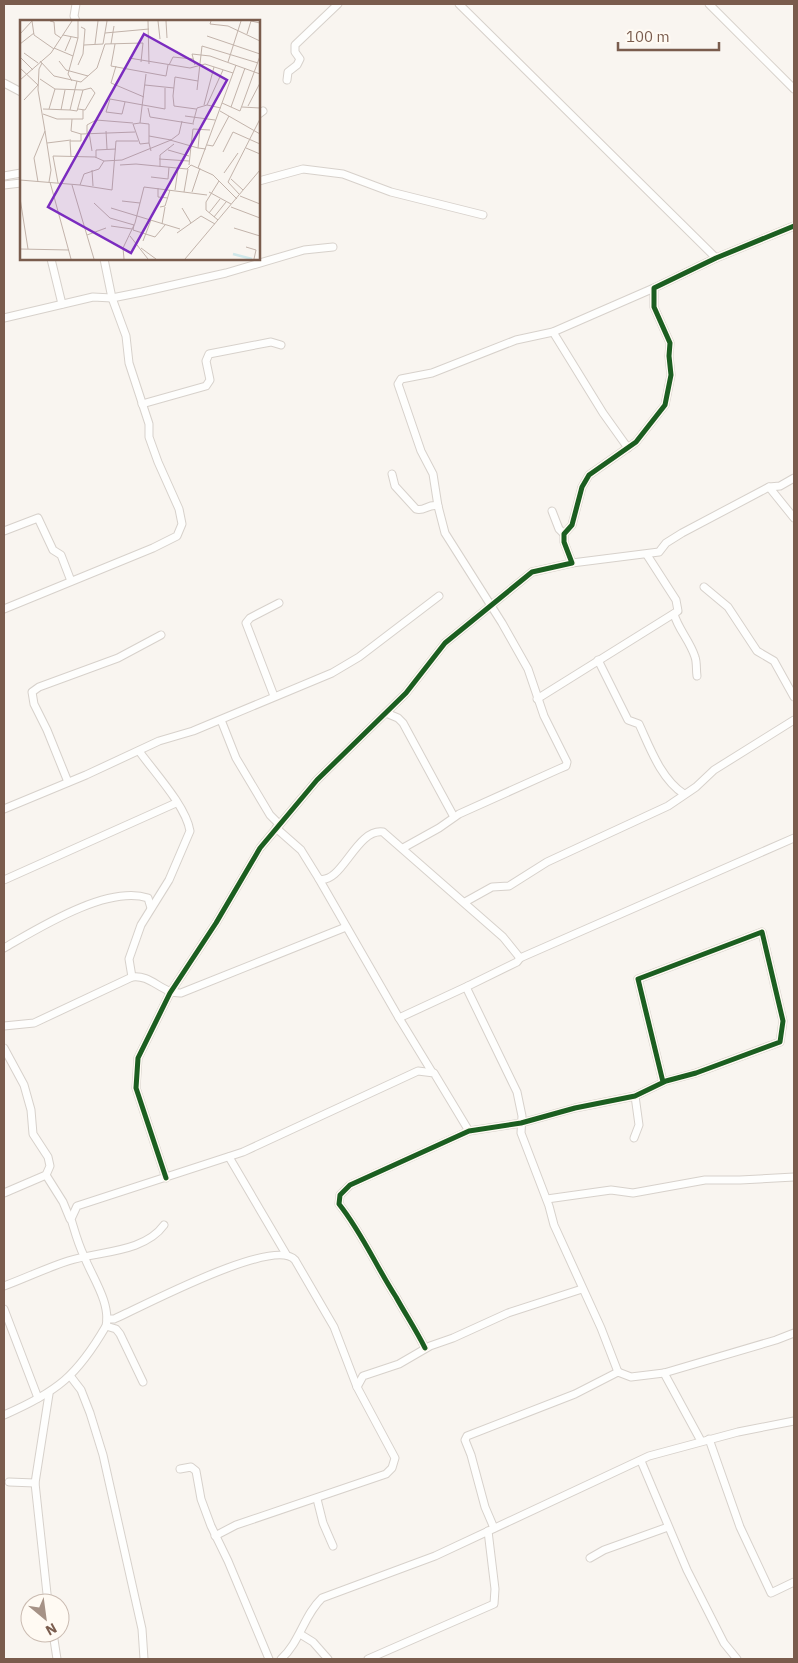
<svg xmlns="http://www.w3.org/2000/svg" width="798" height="1663" viewBox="0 0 798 1663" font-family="'IBM Plex Sans',sans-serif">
  <rect width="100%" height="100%" fill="#f9f5f0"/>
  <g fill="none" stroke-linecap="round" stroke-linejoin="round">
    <defs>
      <g id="street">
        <path d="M459 4 716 258"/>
        <path d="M709 4 794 89"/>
        <path d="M76 21 74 16 76 4"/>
        <path d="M287 80 288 72 297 65 300 59 295 52V45L338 4"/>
        <path d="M4 83 21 92"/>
        <path d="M259 114 263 111"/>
        <path d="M4 176 21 173"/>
        <path d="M259 181 303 169 343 174 391 192 483 215"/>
        <path d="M4 185 21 183"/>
        <path d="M51 259 62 304"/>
        <path d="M4 318 93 297 112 298 142 292 226 273 304 250 333 247"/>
        <path d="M553 332 603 413 628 448"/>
        <path d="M142 404 206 386 210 380 206 361 209 354 271 342 281 345"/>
        <path d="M392 474 395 486 416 509C424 512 429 503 438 506"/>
        <path d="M769 487 794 518"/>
        <path d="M552 511 559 529 564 534"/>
        <path d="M4 531 38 518 53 550 61 555 71 581"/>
        <path d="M572 563 659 552 666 543 682 533 769 487 780 486 794 478"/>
        <path d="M704 587 728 607 757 651 774 661 794 697"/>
        <path d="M4 609 153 548 177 536 182 524 179 509 158 462 149 437V424L129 363 126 336 112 298 104 259"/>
        <path d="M674 614C678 629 690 641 695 657 697 662 696 670 697 676"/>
        <path d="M598 660 628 720 639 724C650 748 661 779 684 794"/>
        <path d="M274 696 246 623 250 618 279 603"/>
        <path d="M537 699 678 611 676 600 647 555"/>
        <path d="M386 713 398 718 403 723 454 817"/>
        <path d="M221 720 236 758 270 815 279 824"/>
        <path d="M68 782 47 730 34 704 32 692 39 687 118 658 161 635"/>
        <path d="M4 809 86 775 159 741 193 731 332 673 359 657 439 596"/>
        <path d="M276 828 301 850 319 879C342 885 356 828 383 832L503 937 520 958 517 962 468 986 467 989 517 1092 522 1116 521 1133 549 1206 554 1225 601 1328 618 1372"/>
        <path d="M403 848 439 828 459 814 559 769 566 766 567 762 544 716 528 669 502 623 445 533 438 506 433 474 421 451 398 384 401 379 432 373 516 340 553 332 654 288"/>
        <path d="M319 879 399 1018 468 986"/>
        <path d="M4 880 176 803"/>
        <path d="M465 902 492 887 509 886 547 862 668 806 696 787 714 770 794 720"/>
        <path d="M4 948C39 928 107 885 148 898L151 908"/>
        <path d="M520 958 794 838"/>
        <path d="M132 977 129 959 141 925 169 880 190 831C186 806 154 772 139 751"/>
        <path d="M399 1018 432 1072"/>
        <path d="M4 1026 34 1023 132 977C151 974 162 994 181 993L346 927"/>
        <path d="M4 1048 24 1085 31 1110 33 1134 48 1157 50 1166 46 1175 4 1193"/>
        <path d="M634 1138 639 1125 635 1096"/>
        <path d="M229 1157 286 1254"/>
        <path d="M46 1175 63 1202 70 1219"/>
        <path d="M166 1178 136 1088 138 1058 170 993 216 923 260 848 317 780 406 693 445 643 532 572 572 563 564 542V534L572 525 582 487 589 475 636 442 665 405 671 375 669 356 670 343 654 307V288L716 258 794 226"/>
        <path d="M547 1199 611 1190 633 1193 705 1180H740L794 1177"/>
        <path d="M4 1286C26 1278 46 1268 68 1261 98 1251 144 1253 164 1225"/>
        <path d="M4 1309 38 1398"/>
        <path d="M107 1319H114C142 1307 274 1236 295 1260L334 1327 357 1387 395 1458 392 1468 386 1474 236 1525 215 1536"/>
        <path d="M106 1326 116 1329 120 1334 143 1382"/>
        <path d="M425 1348C416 1330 406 1315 396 1297 376 1266 362 1233 339 1204L340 1195 350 1185 469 1131 521 1123 575 1108 635 1096 666 1081 696 1073 780 1042 783 1021 762 932 638 979 663 1082"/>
        <path d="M664 1373 701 1441"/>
        <path d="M71 1377 81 1390 90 1413 103 1455 142 1629 144 1659"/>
        <path d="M357 1387 363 1376 399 1364 430 1346 453 1338 508 1313 582 1289"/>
        <path d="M4 1415C57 1392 77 1376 106 1326 111 1303 92 1277 84 1256 78 1244 75 1232 71 1219L77 1206 243 1152 418 1071 434 1073 469 1131"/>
        <path d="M709 1439 740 1527 771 1593 794 1582"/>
        <path d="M641 1461 687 1570 724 1643 737 1659"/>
        <path d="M180 1469 191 1467 196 1471 201 1499 211 1526 228 1561 269 1659"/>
        <path d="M9 1482 35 1483"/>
        <path d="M317 1499 323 1523 333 1546"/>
        <path d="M494 1528 485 1507 471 1455 465 1440 467 1436 575 1394 618 1372 631 1377 664 1373 776 1340 794 1333"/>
        <path d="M590 1558 604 1550 668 1527"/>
        <path d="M48 1603 35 1483 49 1394"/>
        <path d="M53 1633 57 1659"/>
        <path d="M300 1634 313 1642 328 1659"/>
        <path d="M281 1659C300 1642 304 1615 322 1598L435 1556 649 1456 738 1432 794 1421"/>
        <path d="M368 1659 494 1604 495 1589 488 1531"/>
      </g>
    </defs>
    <!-- street casing -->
    <use href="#street" stroke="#d7d1cb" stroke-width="9"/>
    <!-- street -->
    <use href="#street" stroke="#fefefd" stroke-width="7"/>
    <defs>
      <g id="cycleway">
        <path d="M166 1178 136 1088 138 1058 170 993 216 923 260 848 317 780 406 693 445 643 532 572 572 563 564 542V534L572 525 582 487 589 475 636 442 665 405 671 375 669 356 670 343 654 307V288L716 258 794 226"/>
        <path d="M425 1348C416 1330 406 1315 396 1297 376 1266 362 1233 339 1204L340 1195 350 1185 469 1131 521 1123 575 1108 635 1096 666 1081 696 1073 780 1042 783 1021 762 932 638 979 663 1082"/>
      </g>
    </defs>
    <!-- cycleway casing -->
    <use href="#cycleway" stroke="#fffaf3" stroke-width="8"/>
    <!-- cycleway -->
    <use href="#cycleway" stroke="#1b5e20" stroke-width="5"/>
  </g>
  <!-- overview -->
  <g transform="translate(20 20)">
    <rect width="240" height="240" fill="#f9f5f0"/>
    <path fill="none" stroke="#d0e8ea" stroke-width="2.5" d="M213 234 232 239"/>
    <path fill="none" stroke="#c2b3aa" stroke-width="1" d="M12 1 14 15 34 29M30 1 34 2 35 14 41 18M128 1 129 44M138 1 140 19M146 1 147 18M191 1 190 4 208 6 240 21M85 13 129 9M0 14 12 1M227 14 231 1 240 3M43 15 58 18 48 54 52 61M187 16 240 34M58 18V1M0 24 14 13M75 24 78 1M83 24 87 1M91 24 94 6M95 24 91 46 146 56 148 45M64 25 83 24M34 28 53 36M45 31 51 17M4 33 18 43M0 37 13 50M109 38 170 48 185 44 213 53M20 41 34 56 61 62 77 48 85 24 123 23 121 42M39 41 46 50 68 56M208 42 221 1M58 45 63 34 65 9 61 7M149 45 153 37 173 39M175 45 172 34 190 36 240 54M96 46 91 63 124 77M0 48 18 65 4 80M126 54 120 103 113 104 120 124 129 123 131 131M20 59 35 69 63 70 57 91 50 90M0 60 31 33 52 1M125 65 154 68M177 70 182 26 238 43M105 82 102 94 86 92 90 79 145 89V68M202 83 220 91 240 36M184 85 194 47M187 85 203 50M228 86 240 63M211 87 225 48M222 87 240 88M128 88 130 97 174 104M23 89 50 90 57 61M29 89 35 69M58 89 65 90 75 73 71 68 63 70M176 89 154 86 153 76 155 57 178 61M41 90 45 70M200 91 240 114M23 94 37 99H63V90M165 96 195 100M52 99 51 111 61 114 115 112M120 103 129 104V123M173 103 177 88 187 85 201 88M180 108 178 128 186 129M25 111 31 150 29 162M86 111 87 129M69 112 72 131M67 113V105L76 100 113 103M129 116 151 120M150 120 171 126 169 145M27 123 51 120M187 125 193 126 209 96M178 128 171 126 173 109 190 110M226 128 240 134M148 130 169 136M203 132 213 112 240 124M51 137 50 121H61V114M76 138V130L96 129M139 139 169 141M100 145 116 144 167 149 171 145 193 155 217 179M140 147V135L154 124M178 148 216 45M72 150 73 166M204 153 218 133M131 157 148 159 149 147M211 159 223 170M0 160 60 165 64 154 79 149 84 141 102 140 151 120 159 114 162 101M18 162 14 138 25 111 18 70 19 49 22 43M30 162 51 239M38 163 33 136 75 137 84 141M52 165 74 239M60 165 92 170 96 121H118M138 168V177L148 178M155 170 158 149M164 172 168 149M172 172 180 148M189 172 211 184M219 174 208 162 240 99M220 176 240 184M0 178 8 229M102 181 120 183M74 183 90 198 114 205 113 210 135 217M140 187 145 186 150 170M211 187 240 198M91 188 160 209M162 188 171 203M189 193 200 179M194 197 206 182M198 200 186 190V182L199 161M142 204 145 187M91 206 112 209M214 208 240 216M157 213 181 196 195 204M67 215 86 208M110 216 128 239M135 217 145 205M123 221 131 200M226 227 236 230 234 239M121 228 136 239M0 229 49 230M104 239 103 228 115 203 124 167 187 175M165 239 240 150"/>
    <path fill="#7b2cbf" fill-opacity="0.15" stroke="#7b2cbf" stroke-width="2.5" d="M124 14 207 60 111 233 28 187Z"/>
    <rect width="240" height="240" fill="none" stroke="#7a5c4d" stroke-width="2.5"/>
  </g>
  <!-- border -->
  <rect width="798" height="1663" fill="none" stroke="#7a5c4d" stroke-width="10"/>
  <!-- north arrow -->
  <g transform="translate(45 1618) rotate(151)"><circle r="24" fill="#fffaf3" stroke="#cabbb1"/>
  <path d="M0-4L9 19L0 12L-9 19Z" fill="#a69286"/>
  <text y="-8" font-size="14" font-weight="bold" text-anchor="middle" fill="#7a5c4d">N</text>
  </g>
  <!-- scale -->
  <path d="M618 42v8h101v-8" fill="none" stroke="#7a5c4d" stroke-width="2.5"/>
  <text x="626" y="42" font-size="15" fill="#7a5c4d" stroke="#fffaf3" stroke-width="4" paint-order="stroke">100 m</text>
</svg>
